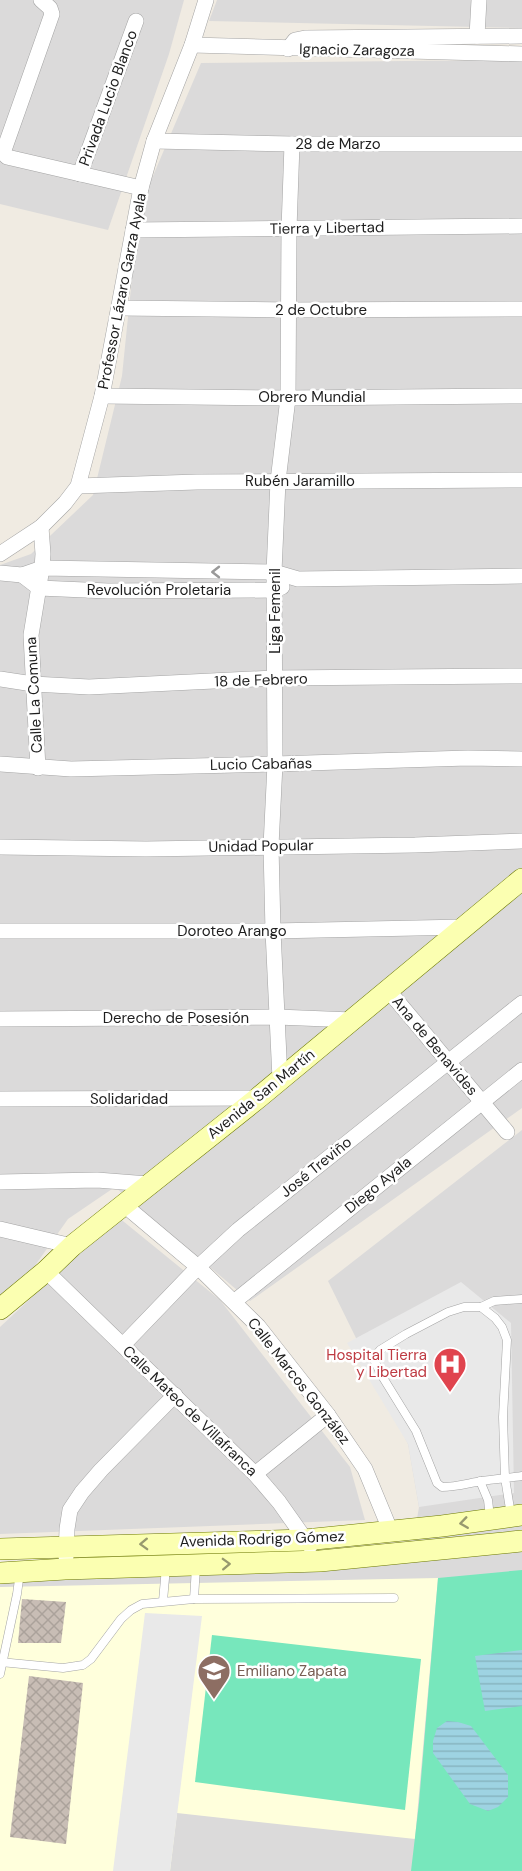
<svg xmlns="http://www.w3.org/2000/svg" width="522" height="1871" viewBox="0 0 522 1871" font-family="'DM Sans',sans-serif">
  <defs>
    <pattern id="water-rules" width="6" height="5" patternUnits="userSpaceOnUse" patternTransform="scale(1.5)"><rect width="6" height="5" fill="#9ed3e2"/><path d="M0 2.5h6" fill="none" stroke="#88b5c1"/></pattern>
    <pattern id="building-cross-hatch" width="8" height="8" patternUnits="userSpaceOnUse" patternTransform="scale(1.5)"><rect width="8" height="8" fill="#c8bdb5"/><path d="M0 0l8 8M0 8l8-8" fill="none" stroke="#aba29b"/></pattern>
  </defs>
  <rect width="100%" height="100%" fill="#f0ebe2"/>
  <!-- residential -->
  <g fill="#dbdada">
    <path d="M0 0H184L169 54 108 230 0 204Z"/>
    <path d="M217 0H522V28L209 21Z"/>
    <path d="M522 60V1108L250 1301 115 1187 68 1219 0 1315V565L31 554 93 495 122 376 133 268 150 183 201 63Z"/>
    <path d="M522 1130V1871H0V1583L410 1561 419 1507 408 1444 328 1281Z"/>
    <path d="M118 1217 220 1300 350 1467 365 1520 0 1534V1327Z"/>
  </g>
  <!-- education -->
  <path fill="#ffffdc" d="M438 1578 415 1839 177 1813 170 1871H0V1587Z"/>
  <!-- pitch -->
  <g fill="#77e7bc">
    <path d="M522 1570V1871H411L419 1803 438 1578Z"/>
    <path d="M212 1635 421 1659 405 1810 195 1782Z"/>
  </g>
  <!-- parking -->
  <g fill="#e9e9e9">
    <path d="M461 1282 511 1323 514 1493 419 1507 408 1444 347 1343Z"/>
    <path d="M145 1613 202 1616 170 1871H113Z"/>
  </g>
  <!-- water -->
  <g fill="url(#water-rules)">
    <path d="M522 1650V1706L485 1711 475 1656Z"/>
    <path d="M447 1721 458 1722 471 1726 508 1775V1797L498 1807 488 1811 470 1804 433 1753V1741L437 1728Z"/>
  </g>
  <!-- building -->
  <g fill="url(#building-cross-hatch)">
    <path d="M22 1599 66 1602 61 1643H18Z"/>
    <path d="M29 1676 83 1683 66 1844 10 1837Z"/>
  </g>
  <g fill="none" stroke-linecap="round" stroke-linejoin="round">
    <defs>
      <g id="lane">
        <path d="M481 1307 494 1301 522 1299"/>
        <path d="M480 1481 488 1500 490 1517"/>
        <path d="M511 1515 505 1478 503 1417 507 1340 502 1327 495 1318 481 1307H464L448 1312 406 1334 380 1350 376 1355 375 1362 382 1376 416 1431 437 1483 442 1487C456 1487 469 1483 482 1481 495 1479 509 1478 522 1476"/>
        <path d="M194 1599 196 1567"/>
        <path d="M163 1601 166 1567"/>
        <path d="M0 1662 63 1668 83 1665 91 1659 121 1619 131 1610 142 1604 194 1599 394 1598"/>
        <path d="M0 1674 17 1594 20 1572"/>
      </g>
      <g id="street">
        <path d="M41 0 50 8 52 14 4 150V154L7 157 141 188"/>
        <path d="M477 36 479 0"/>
        <path d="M192 45 522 54"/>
        <path d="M288 49 295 40 305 38 522 36"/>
        <path d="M154 141 292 144H522"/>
        <path d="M80 174 136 21"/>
        <path d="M133 230 522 226"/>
        <path d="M119 308 288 310 522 309"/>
        <path d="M102 396 288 398 522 396"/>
        <path d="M78 486 197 482 522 480"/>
        <path d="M0 554 41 527 65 503 78 486 102 396 141 188 154 141 192 45 206 0"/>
        <path d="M0 573 22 575 42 568 274 572 298 579 522 576"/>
        <path d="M22 575 39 588 108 591 275 590 282 587"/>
        <path d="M0 679 33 684 89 687 274 678 522 676"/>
        <path d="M0 764 71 769 275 764 468 758 522 759"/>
        <path d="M38 768 31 635 42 568 43 554 41 527"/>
        <path d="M0 847 146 849 415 845 522 841"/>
        <path d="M0 931H273L464 927"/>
        <path d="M388 990 507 1132"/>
        <path d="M0 1019 277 1017 352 1020"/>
        <path d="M280 1079 273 931 271 846 275 764 274 572 278 481 288 398 289 229 292 144"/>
        <path d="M0 1099 258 1098"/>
        <path d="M0 1182 97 1180 148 1184"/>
        <path d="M123 1204 198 1267 258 1326 328 1415 365 1469 391 1532"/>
        <path d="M0 1229 72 1246"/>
        <path d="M46 1271 255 1474 279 1502 310 1546"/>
        <path d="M235 1301 522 1070"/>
        <path d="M123 1345 198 1267 238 1230 522 1003"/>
        <path d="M255 1474 328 1415"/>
        <path d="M66 1557 67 1529 70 1510 82 1492 101 1470 175 1395"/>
      </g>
      <g id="secondary">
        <path d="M0 1309 46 1271 72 1246 258 1098 522 879"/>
        <path d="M0 1549 305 1540 442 1526 522 1515"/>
        <path d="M0 1573 65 1569 320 1561 522 1541"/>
      </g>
    </defs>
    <!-- lane casing -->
    <use href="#lane" stroke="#a4a4a4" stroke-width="9"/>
    <!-- street casing -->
    <use href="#street" stroke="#a4a4a4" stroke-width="16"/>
    <!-- secondary casing -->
    <use href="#secondary" stroke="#6c7900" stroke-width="22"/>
    <!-- lane -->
    <use href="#lane" stroke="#fff" stroke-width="8"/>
    <!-- street -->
    <use href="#street" stroke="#fff" stroke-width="15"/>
    <!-- secondary -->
    <use href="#secondary" stroke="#fbffb1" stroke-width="21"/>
  </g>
  <!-- one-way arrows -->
  <defs><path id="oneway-chevron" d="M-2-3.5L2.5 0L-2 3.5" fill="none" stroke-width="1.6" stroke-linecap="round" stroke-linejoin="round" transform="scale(1.5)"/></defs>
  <use stroke="#999" href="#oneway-chevron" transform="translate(216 572) rotate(180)"/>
  <g stroke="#97996e">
    <use href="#oneway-chevron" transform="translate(464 1523) rotate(172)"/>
    <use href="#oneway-chevron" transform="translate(144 1544) rotate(178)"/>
    <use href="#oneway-chevron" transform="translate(226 1564) rotate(-2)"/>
  </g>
  <!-- icons -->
  <defs>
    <symbol id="hospital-pin" viewBox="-11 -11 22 30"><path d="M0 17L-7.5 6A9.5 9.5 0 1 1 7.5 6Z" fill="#e0444e" stroke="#fff"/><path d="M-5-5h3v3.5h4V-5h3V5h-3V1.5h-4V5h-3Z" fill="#fff"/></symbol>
    <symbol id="university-pin" viewBox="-11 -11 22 30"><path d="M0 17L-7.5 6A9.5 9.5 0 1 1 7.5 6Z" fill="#8d6e63" stroke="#fff"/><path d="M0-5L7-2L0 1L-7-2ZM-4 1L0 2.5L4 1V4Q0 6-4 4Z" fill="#fff"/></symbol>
  </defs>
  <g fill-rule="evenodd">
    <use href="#hospital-pin" x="431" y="1345" width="38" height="52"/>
    <use href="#university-pin" x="195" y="1652" width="38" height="52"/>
  </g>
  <g text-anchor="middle" stroke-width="5" stroke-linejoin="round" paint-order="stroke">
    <!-- street labels -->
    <g font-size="15" fill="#1d1d1d" stroke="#fff">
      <text transform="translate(357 50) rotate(1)" y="5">Ignacio Zaragoza</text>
      <text transform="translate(108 98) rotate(-70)" y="5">Privada Lucio Blanco</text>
      <text x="338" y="149">28 de Marzo</text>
      <text transform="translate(327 228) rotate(-1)" y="5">Tierra y Libertad</text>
      <text transform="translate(122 291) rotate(-79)" y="5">Professor Lázaro Garza Ayala</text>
      <text x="321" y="315">2 de Octubre</text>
      <text x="312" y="402">Obrero Mundial</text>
      <text x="300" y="486">Rubén Jaramillo</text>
      <text x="159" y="595">Revolución Proletaria</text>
      <text transform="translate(275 611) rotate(-90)" y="5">Liga Femenil</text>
      <text transform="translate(261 680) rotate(-2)" y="5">18 de Febrero</text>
      <text transform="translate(34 695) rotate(-93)" y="5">Calle La Comuna</text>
      <text transform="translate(261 764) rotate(-1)" y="5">Lucio Cabañas</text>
      <text transform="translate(261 846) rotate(-1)" y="5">Unidad Popular</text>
      <text x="232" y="936">Doroteo Arango</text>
      <text x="176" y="1023">Derecho de Posesión</text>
      <text transform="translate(435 1046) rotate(50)" y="5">Ana de Benavides</text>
      <text transform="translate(261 1094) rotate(-39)" y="5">Avenida San Martín</text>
      <text x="129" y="1104">Solidaridad</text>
      <text transform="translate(316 1167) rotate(-39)" y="5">José Treviño</text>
      <text transform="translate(378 1185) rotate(-39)" y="5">Diego Ayala</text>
      <text transform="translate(299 1381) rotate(52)" y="5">Calle Marcos González</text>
      <text transform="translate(190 1411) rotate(44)" y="5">Calle Mateo de Villafranca</text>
      <text transform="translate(262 1539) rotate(-2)" y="5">Avenida Rodrigo Gómez</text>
    </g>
    <!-- health labels -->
    <g font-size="15" fill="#be3a42" stroke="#fff" text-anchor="end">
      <text x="427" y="1360">Hospital Tierra<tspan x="427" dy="17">y Libertad</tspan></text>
    </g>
    <!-- education labels -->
    <g font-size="15" fill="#785e54" stroke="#fff" text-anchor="start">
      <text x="237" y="1676">Emiliano Zapata</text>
    </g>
  </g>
</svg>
